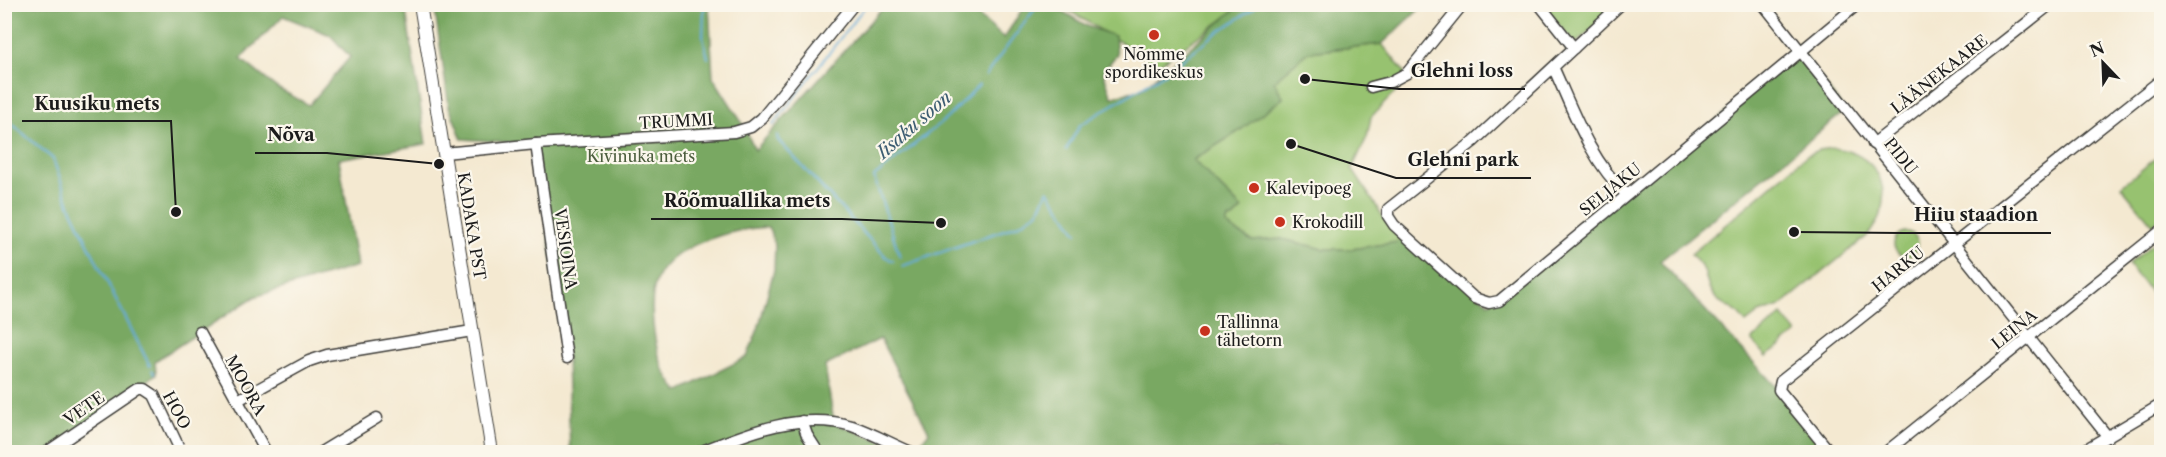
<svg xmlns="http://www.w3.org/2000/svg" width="2166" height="457" viewBox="0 0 2166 457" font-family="'Libre Caslon Text',serif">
  <rect width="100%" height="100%" fill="#fbf7ec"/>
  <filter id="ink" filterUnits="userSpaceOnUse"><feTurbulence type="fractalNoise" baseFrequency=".0167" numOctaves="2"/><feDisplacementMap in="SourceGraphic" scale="12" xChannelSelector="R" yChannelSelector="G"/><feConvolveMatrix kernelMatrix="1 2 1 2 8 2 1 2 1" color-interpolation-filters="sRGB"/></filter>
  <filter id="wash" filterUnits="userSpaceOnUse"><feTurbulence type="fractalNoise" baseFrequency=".008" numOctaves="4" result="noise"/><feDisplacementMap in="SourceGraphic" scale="24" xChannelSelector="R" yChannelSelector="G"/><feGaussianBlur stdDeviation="1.35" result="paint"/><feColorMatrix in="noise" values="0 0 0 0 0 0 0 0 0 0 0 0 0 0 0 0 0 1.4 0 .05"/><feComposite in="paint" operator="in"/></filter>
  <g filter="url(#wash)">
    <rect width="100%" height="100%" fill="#f4e9d1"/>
    <!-- green -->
    <g fill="#97c270" stroke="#5a6f46" stroke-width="1.5">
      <path d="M1060 5H1244L1157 65Z"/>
      <path d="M1542 5H1618L1575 44Z"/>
      <path d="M1382 44 1409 78 1371 117 1367 137 1352 169 1388 224 1404 241 1352 249H1324L1282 239 1252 241 1226 225 1228 219 1233 218 1242 209 1193 160 1238 132 1283 97 1273 81 1308 52Z"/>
      <path d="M1833 148C1883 153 1899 201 1866 237L1780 306 1759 313 1746 323 1737 312 1717 300 1709 289 1704 270 1691 254 1806 156 1819 150Z"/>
      <path d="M2161 154V218L2153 225 2121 186Z"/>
      <circle cx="1906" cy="244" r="12"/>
      <path d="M2161 237V305L2128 264Z"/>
      <path d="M1782 315 1797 333 1766 357 1752 340Z"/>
    </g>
    <!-- forest -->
    <g fill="#79a862" stroke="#4a623f" stroke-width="1.5" fill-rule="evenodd">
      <path d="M4 5H405L426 144 339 159 357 266 254 297 155 361 156 374 134 392 47 452H5ZM283 16 330 35 350 57 309 105 277 88 241 59Z"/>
      <path d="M434 5H709L713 77 741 121 755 150 885 5H966L1004 38 1025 5H1052L1087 26 1115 36 1117 54 1103 72 1112 97 1141 89 1240 5H1424L1382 44 1308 52 1274 81 1283 98 1238 132 1193 160 1242 209 1233 218 1228 219 1226 225 1252 241 1282 239 1324 249H1352L1404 241 1489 303 1801 52 1845 111 1660 261 1779 390 1830 452H913L929 432 880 339 825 366 834 423 911 452H570L567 358 535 144 462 139 449 107ZM768 227 775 245 774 270 758 329 747 357 678 392C673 384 667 376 663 368 654 345 648 304 656 281 670 244 734 229 768 227Z"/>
    </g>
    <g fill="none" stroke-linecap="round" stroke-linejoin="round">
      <!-- stream -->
      <g stroke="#65addc" stroke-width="2">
        <path d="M704 4 703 38 708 58"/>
        <path d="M986 75 1034 10V4"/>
        <path d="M4 117 53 159 69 204 94 256 150 366"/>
        <path d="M773 125 867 4"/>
        <path d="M777 135 778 140 886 257 893 261"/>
        <path d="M1066 150 1080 125 1165 73 1214 35 1254 8"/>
        <path d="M900 257 874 177 947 118 979 85"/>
        <path d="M902 266 1018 225 1038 212 1048 190 1077 233"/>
        <path d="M152 370 154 373"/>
      </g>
    </g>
  </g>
  <g filter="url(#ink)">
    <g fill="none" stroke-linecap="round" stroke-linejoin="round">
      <defs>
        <g id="minor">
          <path d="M1539 4 1574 48"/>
          <path d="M1621 4 1473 142 1388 209V216L1394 225 1474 298 1489 303 1499 301 1858 4"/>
          <path d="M1763 4 2108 437"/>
          <path d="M1554 69C1574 113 1590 160 1626 194"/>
          <path d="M1371 87 1390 82 1407 73 1463 4"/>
          <path d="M536 144 567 358"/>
          <path d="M1873 144 2051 4"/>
          <path d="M444 153 536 144 734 132 751 127 762 118 854 4"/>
          <path d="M200 332 266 452"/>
          <path d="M238 400 309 361 327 355 472 331"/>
          <path d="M802 421 807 435 818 452"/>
          <path d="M47 452 140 389H145L154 395 181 452"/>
          <path d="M321 452 377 418"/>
          <path d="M700 452C747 433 800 411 852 426 872 433 892 444 911 452"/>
          <path d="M1830 452 1779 390 1781 381 2162 79"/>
          <path d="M1886 452 2162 230"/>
          <path d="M2081 452 2162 404"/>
        </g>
        <path id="major" d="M420 4 492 452"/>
      </defs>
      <!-- minor casing -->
      <use href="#minor" stroke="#3c3b37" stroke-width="13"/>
      <!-- major casing -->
      <use href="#major" stroke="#3c3b37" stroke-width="14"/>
      <!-- minor -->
      <use href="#minor" stroke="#fff" stroke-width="10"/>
      <!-- major -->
      <use href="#major" stroke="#fff" stroke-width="12"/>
    </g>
  </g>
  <!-- markers -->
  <g fill="#c8321e" stroke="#fbf7ec" stroke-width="2">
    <circle cx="1154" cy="35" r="6"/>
    <circle cx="1254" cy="188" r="6"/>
    <circle cx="1280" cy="222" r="6"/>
    <circle cx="1205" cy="331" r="6"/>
  </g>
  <g text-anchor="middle" stroke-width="4.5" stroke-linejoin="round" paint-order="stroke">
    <!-- poi labels -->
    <g font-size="16" fill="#1c1c1c" stroke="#fbf7ec" text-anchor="start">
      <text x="1154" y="60" text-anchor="middle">Nõmme<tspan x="1154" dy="18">spordikeskus</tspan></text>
      <text x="1266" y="194">Kalevipoeg</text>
      <text x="1292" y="228">Krokodill</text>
      <text x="1217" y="328">Tallinna<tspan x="1217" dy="18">tähetorn</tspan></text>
    </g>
    <!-- street labels -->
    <g font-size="16" fill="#1c1c1c" stroke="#fbf7ec">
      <text transform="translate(1939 74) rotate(-38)" y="6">LÄÄNEKAARE</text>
      <text transform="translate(676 121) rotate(-3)" y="6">TRUMMI</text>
      <text transform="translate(1901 156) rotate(51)" y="6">PIDU</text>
      <text transform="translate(1610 189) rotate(-39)" y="6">SELJAKU</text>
      <text transform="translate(472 226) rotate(81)" y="6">KADAKA PST</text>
      <text transform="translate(566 249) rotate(82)" y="6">VESIOINA</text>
      <text transform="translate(1898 269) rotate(-39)" y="6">HARKU</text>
      <text transform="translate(2014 329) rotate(-39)" y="6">LEINA</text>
      <text transform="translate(246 385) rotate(61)" y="6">MOORA</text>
      <text transform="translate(84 408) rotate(-35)" y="6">VETE</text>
      <text transform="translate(177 410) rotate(62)" y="6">HOO</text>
    </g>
    <!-- park labels -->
    <g font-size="16" fill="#4d5e3e" stroke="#fbf7ec">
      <text x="641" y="162">Kivinuka mets</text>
    </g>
    <!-- water labels -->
    <g font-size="18" font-style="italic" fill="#3d5d72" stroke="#fbf7ec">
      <text transform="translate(914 125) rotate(-41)" y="6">Iisaku soon</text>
    </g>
  </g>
  <!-- callouts -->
  <path fill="none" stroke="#1c1c1c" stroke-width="2" d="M1305 79L1399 89H1525M176 212L171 121H22M439 164L327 153H255M1291 144L1396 178H1531M941 223L842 219H651M1794 232L1902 233H2051"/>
  <g fill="#1c1c1c" stroke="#fbf7ec" stroke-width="2">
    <circle cx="1305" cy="79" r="6"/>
    <circle cx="176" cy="212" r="6"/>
    <circle cx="439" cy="164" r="6"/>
    <circle cx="1291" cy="144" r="6"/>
    <circle cx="941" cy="223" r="6"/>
    <circle cx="1794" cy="232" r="6"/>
  </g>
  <g font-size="18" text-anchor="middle" font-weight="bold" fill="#1c1c1c" stroke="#fbf7ec" stroke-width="4.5" stroke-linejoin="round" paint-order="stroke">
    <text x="1462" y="77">Glehni loss</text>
    <text x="97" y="110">Kuusiku mets</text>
    <text x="291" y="141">Nõva</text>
    <text x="1463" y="166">Glehni park</text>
    <text x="747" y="207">Rõõmuallika mets</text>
    <text x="1976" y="221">Hiiu staadion</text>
  </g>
  <!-- margin -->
  <rect width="2166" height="457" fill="none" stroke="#fbf7ec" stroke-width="24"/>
  <!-- north arrow -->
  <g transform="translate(2103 63) rotate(337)" stroke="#fbf7ec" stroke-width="4.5" paint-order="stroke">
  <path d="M0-4.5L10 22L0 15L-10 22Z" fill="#1c1c1c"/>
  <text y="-9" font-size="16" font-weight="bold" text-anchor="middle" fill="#1c1c1c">N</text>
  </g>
</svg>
